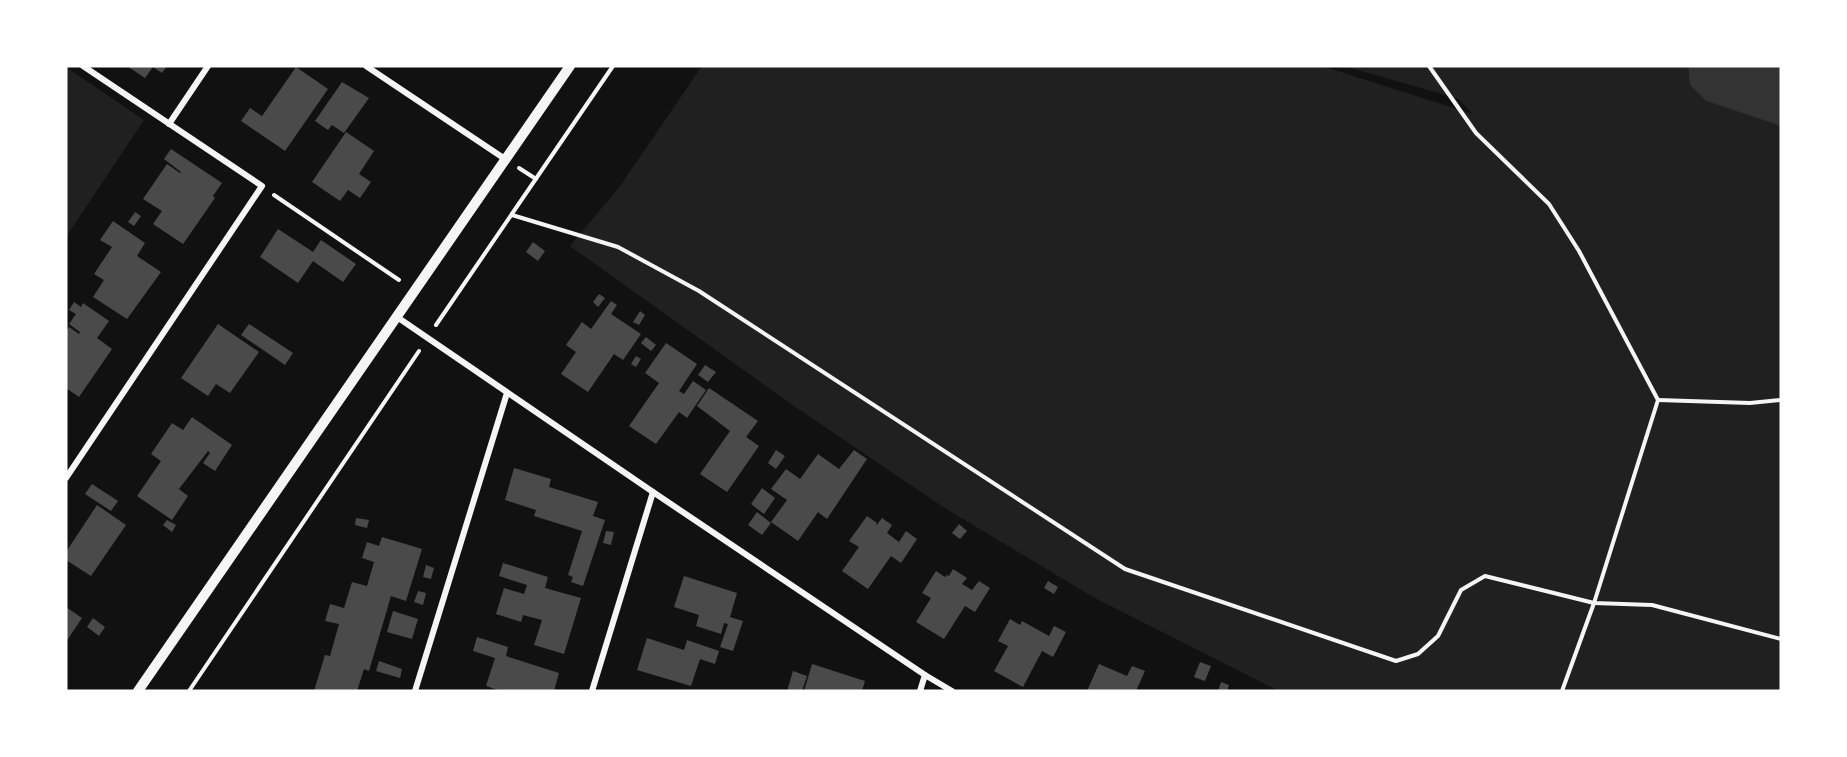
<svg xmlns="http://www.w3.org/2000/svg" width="1847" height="757" viewBox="0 0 1847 757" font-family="Mulish,sans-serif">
  <rect width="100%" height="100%" fill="#111"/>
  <!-- green -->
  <g fill="#202020">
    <path d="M702 66H1322L1473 114 1459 99 1344 66H1688L1690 85 1706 101 1781 126V691H1279L1093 597 943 507 794 406 570 246 620 186Z"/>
    <path d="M66 67 144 120 66 237Z"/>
  </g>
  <!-- water -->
  <path fill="#333" d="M1688 66H1781V126L1706 101 1690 85Z"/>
  <!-- building -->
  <g fill="#4a4a4a">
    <path d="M127 66H167L162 73 153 67 145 78Z"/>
    <path d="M296 67 328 89 285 151 241 121 250 108 262 116Z"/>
    <path d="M342 82 369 98 344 133 332 125 328 130 315 121Z"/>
    <path d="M346 132 374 151 359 174 371 182 360 198 348 190 340 201 312 182Z"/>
    <path d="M171 149 222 183 213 196 215 198 183 244 153 224 162 211 143 199 167 164 180 173 181 172 164 159Z"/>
    <path d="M135 212 141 216 134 226 128 222Z"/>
    <path d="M113 221 145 243 137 256 161 272 127 319 93 297 104 280 94 274 112 247 100 240Z"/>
    <path d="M278 229 313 252 321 240 356 264 343 282 313 261 298 283 260 257Z"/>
    <path d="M533 242 545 251 538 261 526 252Z"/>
    <path d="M599 294 605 298 598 307 593 302Z"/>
    <path d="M611 301 617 305 611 314 641 334 623 360 614 354 588 392 561 374 576 352 566 345 582 322 591 329Z"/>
    <path d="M74 302 81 307 83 303 109 321 97 338 112 349 79 397 66 388V331L69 327 79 334 80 332 69 324 76 314 69 310Z"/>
    <path d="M640 311 645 315 639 325 633 322Z"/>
    <path d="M218 324 259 352 230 393 216 384 208 396 181 378Z"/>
    <path d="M249 324 293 353 285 365 241 335Z"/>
    <path d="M646 337 656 345 651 351 641 343Z"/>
    <path d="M666 343 697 364 679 391 684 394 693 381 706 390 687 418 679 412 656 444 629 426 659 383 645 373Z"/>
    <path d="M636 356 641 359 636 367 631 364Z"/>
    <path d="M705 365 716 372 708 382 698 375Z"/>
    <path d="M709 388 758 421 746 437 759 446 727 492 700 474 730 431 697 406Z"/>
    <path d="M192 417 232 445 215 471 203 463 210 453 208 451 179 489 188 496 172 520 137 496 161 461 151 454 172 423 183 430Z"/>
    <path d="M776 450 785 456 776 469 768 463Z"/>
    <path d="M854 450 867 459 827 519 818 512 798 541 771 522 787 500 771 489 786 469 800 479 818 454 839 469Z"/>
    <path d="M514 468 551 479 549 487 598 502 593 516 605 520 583 586 571 582 573 577 568 575 582 531 534 516 536 510 505 500Z"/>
    <path d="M92 484 118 501 111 511 85 494Z"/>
    <path d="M762 488 775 498 764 514 751 504Z"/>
    <path d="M97 505 126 525 91 576 66 560V552Z"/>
    <path d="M757 512 771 523 762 535 748 525Z"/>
    <path d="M867 516 877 523 876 526 882 518 892 525 887 533 899 542 906 531 917 539 901 563 891 556 868 589 842 571 859 547 849 541Z"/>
    <path d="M356 518 369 520 367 528 355 525Z"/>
    <path d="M167 520 176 525 172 532 163 525Z"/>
    <path d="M959 524 967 531 960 539 952 533Z"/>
    <path d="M606 531 614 532 611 545 603 543Z"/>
    <path d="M382 537 422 549 406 601 391 596 369 671 364 669 357 691H314L325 655 330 656 339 624 325 621 330 604 344 608 352 582 367 586 374 562 362 558 367 542 379 546Z"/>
    <path d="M503 563 548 577 545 588 581 598 564 654 534 645 542 620 523 615 521 622 496 614 504 588 524 594 527 585 499 576Z"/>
    <path d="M426 565 434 568 431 579 423 577Z"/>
    <path d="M953 569 967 578 962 584 972 590 979 581 990 588 975 612 965 606 944 639 916 622 931 598 922 593 936 571 945 577 947 575 949 576Z"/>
    <path d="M684 576 737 593 730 617 743 621 733 651 720 647 728 624 724 623 721 634 696 626 699 615 674 607Z"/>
    <path d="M1048 581 1058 587 1054 594 1044 588Z"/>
    <path d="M418 591 426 593 423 605 414 602Z"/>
    <path d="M66 607 82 618 66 642Z"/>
    <path d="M393 611 418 619 412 639 387 632Z"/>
    <path d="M93 618 105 627 99 636 87 627Z"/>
    <path d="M1010 619 1020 625 1022 621 1049 636 1054 626 1066 632 1053 657 1042 651 1023 687 994 671 1008 646 998 641Z"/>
    <path d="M477 637 508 647 506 656 559 673 554 691H501L486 686 495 658 473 651Z"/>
    <path d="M647 638 684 650 687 640 719 651 715 664 700 659 691 686 637 670Z"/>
    <path d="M379 661 402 669 400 678 376 671Z"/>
    <path d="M1200 662 1211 666 1205 681 1194 677Z"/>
    <path d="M812 664 865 681 862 691H804Z"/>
    <path d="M1099 664 1127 676 1132 666 1145 671 1136 691H1087Z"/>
    <path d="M793 671 807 676 802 691H787Z"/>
    <path d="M1221 682 1229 685 1227 691H1218Z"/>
  </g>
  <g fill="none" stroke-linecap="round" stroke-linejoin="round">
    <!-- path -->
    <g stroke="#f5f5f5" stroke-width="4">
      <path d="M1429 66 1476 133 1549 204 1579 251 1658 400 1594 603 1562 691"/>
      <path d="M519 168 536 179"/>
      <path d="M274 195 399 280"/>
      <path d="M512 215 618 247 699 291 1125 569 1396 661 1418 654 1438 636 1461 590 1485 576 1594 603 1652 605 1781 639"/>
      <path d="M436 325 613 66"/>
      <path d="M1658 400 1750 403 1781 400"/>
      <path d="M189 691 419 351"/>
    </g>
    <!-- minor -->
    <g stroke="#f5f5f5" stroke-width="6">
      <path d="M366 66 505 159"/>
      <path d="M169 124 208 66"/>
      <path d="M397 317 653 492 925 675 952 691"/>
      <path d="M66 478 262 186 83 66"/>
      <path d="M415 691 507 393"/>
      <path d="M592 691 653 492"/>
      <path d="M920 691 925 675"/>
    </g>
    <!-- tertiary -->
    <path stroke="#f5f5f5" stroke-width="10" d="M138 691 570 66"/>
  </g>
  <!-- border -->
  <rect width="1847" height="757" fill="none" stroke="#ffffff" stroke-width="135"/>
</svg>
